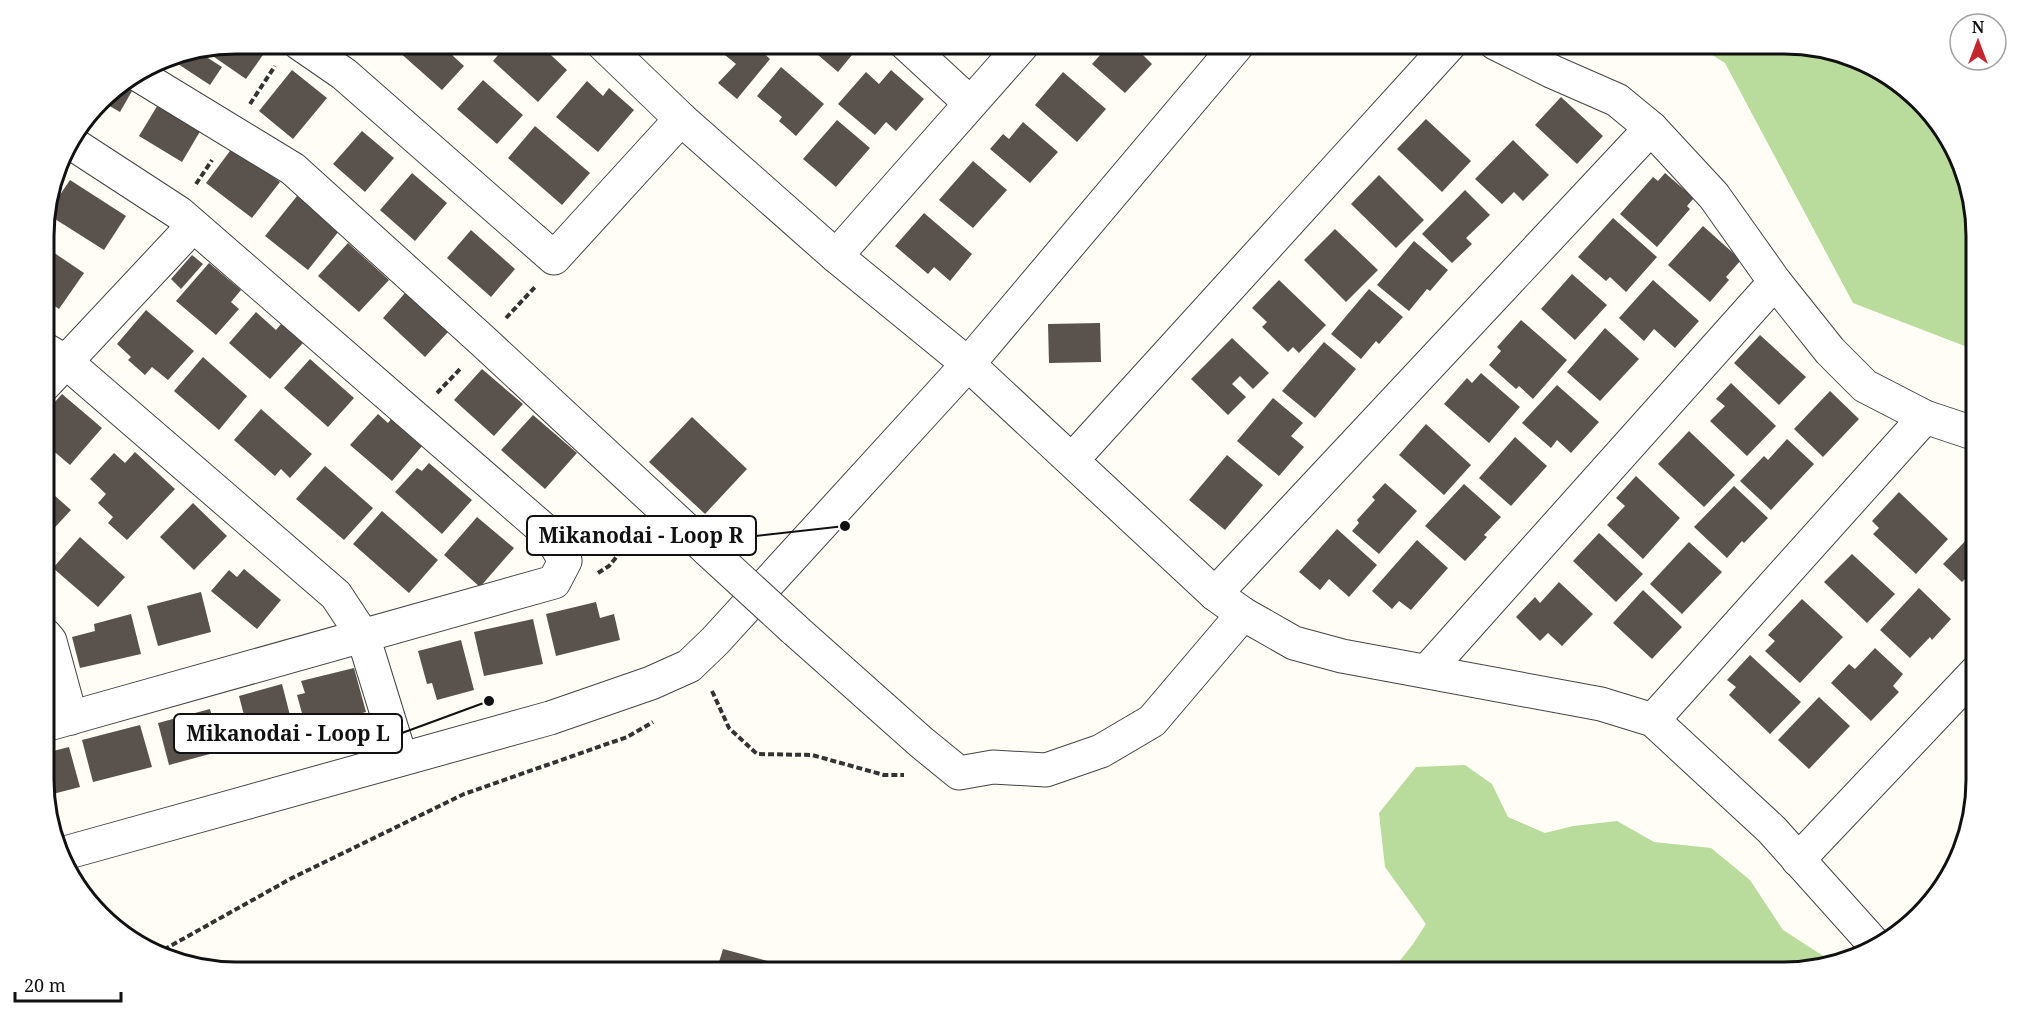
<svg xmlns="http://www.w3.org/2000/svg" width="2020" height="1016" viewBox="0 0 2020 1016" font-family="'Noto Serif',serif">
  <rect width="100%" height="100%" fill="#fffdf5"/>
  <!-- forest -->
  <g fill="#b9dc9c">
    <path d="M1695 44H1784L1869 63 1937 119 1975 211V350L1853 303 1725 63Z"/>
    <path d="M1465 765 1492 784 1508 817 1545 833 1573 826 1617 821 1654 842 1711 848 1750 880 1783 930 1831 961 1797 972H1391L1413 944 1426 924 1385 867 1379 813 1416 767Z"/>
  </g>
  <!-- building -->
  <g fill="#5a524d">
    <path d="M236 43H253L265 52 246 79 204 50Z"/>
    <path d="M405 43H439L464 66 442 90 398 51Z"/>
    <path d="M508 43H538L567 70 538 102 493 61Z"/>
    <path d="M719 43H753L770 59 737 99 718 83 736 64 715 47Z"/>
    <path d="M804 43H846L843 48 852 55 838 72Z"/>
    <path d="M1111 43H1131L1152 64 1125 93 1092 64Z"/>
    <path d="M197 51 222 67 210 85 178 64 184 54Z"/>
    <path d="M781 67 824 104 796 136 779 121 782 117 757 96Z"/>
    <path d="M292 70 327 98 293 139 259 111Z"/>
    <path d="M891 70 924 99 896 131 886 122 875 135 838 104 866 72 879 84Z"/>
    <path d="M1063 72 1106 109 1077 142 1035 105Z"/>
    <path d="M128 80 136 84 120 112 101 101 109 91Z"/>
    <path d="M483 80 523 115 497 144 457 109Z"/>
    <path d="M587 81 603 96 609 88 634 110 598 152 556 117Z"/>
    <path d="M1561 97 1603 136 1577 164 1535 125Z"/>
    <path d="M159 103 202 128 182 162 139 136Z"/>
    <path d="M1426 119 1471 161 1442 192 1397 149Z"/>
    <path d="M837 120 870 148 836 187 803 159Z"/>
    <path d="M1023 122 1058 152 1030 183 990 149 1003 134 1009 139Z"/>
    <path d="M535 126 590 173 562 205 508 158Z"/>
    <path d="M362 131 394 158 365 192 333 164Z"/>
    <path d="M1513 140 1549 175 1523 201 1514 192 1502 204 1475 179Z"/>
    <path d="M233 147 280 182 252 218 206 183Z"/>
    <path d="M973 161 1007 190 973 228 939 200Z"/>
    <path d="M412 173 447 203 415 241 380 210Z"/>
    <path d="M1665 173 1694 198 1687 206 1690 209 1657 247 1620 214 1653 177 1658 181Z"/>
    <path d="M1379 175 1424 220 1396 248 1351 204Z"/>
    <path d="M70 180 126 216 104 250 47 214Z"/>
    <path d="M1465 190 1490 215 1466 238 1472 244 1452 263 1422 234Z"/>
    <path d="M297 196 339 231 308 270 265 236Z"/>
    <path d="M924 213 972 254 950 281 934 267 928 274 895 246Z"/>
    <path d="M1613 218 1657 257 1626 292 1610 277 1606 281 1578 257Z"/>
    <path d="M1703 226 1741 260 1726 277 1729 280 1710 302 1668 265Z"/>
    <path d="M1335 229 1378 270 1346 302 1304 260Z"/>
    <path d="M471 230 515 269 491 297 447 258Z"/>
    <path d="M1414 241 1448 270 1430 291 1427 289 1409 311 1377 285Z"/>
    <path d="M348 243 389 280 359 312 318 276Z"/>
    <path d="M44 246 84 273 59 309 44 299Z"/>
    <path d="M192 255 203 264 181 289 171 279Z"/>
    <path d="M209 263 241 290 231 302 239 309 216 335 176 301Z"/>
    <path d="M1572 274 1607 305 1575 340 1541 309Z"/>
    <path d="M1279 280 1326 325 1299 353 1293 347 1288 352 1262 327 1267 322 1252 308Z"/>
    <path d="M1653 280 1699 321 1675 348 1654 329 1644 341 1619 318Z"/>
    <path d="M1369 289 1403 317 1379 344 1376 341 1361 359 1331 334Z"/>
    <path d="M405 293 448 332 425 357 383 318Z"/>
    <path d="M146 310 194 351 168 380 152 367 145 375 128 360 131 357 117 344Z"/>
    <path d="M256 312 276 330 281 324 303 343 270 379 229 343Z"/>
    <path d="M1521 320 1567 360 1533 399 1519 386 1516 389 1489 365 1501 351 1497 347Z"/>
    <path d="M1100 323 1101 362 1049 363 1048 324Z"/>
    <path d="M1605 328 1639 359 1600 401 1567 372Z"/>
    <path d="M1760 335 1806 377 1779 405 1734 363Z"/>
    <path d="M1232 338 1269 373 1253 389 1240 376 1232 384 1246 397 1228 415 1191 379Z"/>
    <path d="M1324 342 1356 369 1315 418 1282 391Z"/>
    <path d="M203 357 247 396 219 430 174 391Z"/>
    <path d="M310 359 354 398 328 427 284 388Z"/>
    <path d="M482 369 523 404 494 436 454 400Z"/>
    <path d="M1481 373 1520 407 1489 443 1444 404 1467 378 1472 383Z"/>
    <path d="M1731 383 1776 426 1747 456 1710 421 1725 406 1716 399Z"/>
    <path d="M1557 385 1599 422 1571 453 1557 440 1551 448 1522 423Z"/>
    <path d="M1830 391 1859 419 1823 457 1794 429Z"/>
    <path d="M62 394 102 428 70 465 44 443V414Z"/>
    <path d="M1273 398 1303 423 1291 436 1304 447 1279 476 1237 441Z"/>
    <path d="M261 409 312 454 290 478 281 469 275 476 234 440Z"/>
    <path d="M378 414 388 423 392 418 423 445 392 481 350 445Z"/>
    <path d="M533 415 577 453 545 489 501 450Z"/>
    <path d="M692 417 747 469 705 514 649 462Z"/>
    <path d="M1426 424 1471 465 1444 495 1399 455Z"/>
    <path d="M1689 431 1735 475 1704 507 1658 464Z"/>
    <path d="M1515 437 1547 466 1511 506 1479 478Z"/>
    <path d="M1787 439 1814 464 1771 510 1740 481 1764 456 1768 460Z"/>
    <path d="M135 452 175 489 127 540 108 523 113 517 98 503 106 494 90 479 114 453 125 463Z"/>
    <path d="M1227 455 1263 485 1225 530 1189 500Z"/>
    <path d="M429 463 472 500 442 534 395 492 417 468 422 471Z"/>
    <path d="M325 466 373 508 344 540 296 499Z"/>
    <path d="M1636 476 1680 518 1643 559 1607 525 1625 506 1616 498Z"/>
    <path d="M1385 483 1417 511 1379 554 1352 531 1359 523 1357 520 1375 500 1372 497Z"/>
    <path d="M1464 484 1501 517 1484 535 1487 537 1465 561 1425 526Z"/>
    <path d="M1734 486 1768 518 1744 543 1742 541 1727 558 1694 527Z"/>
    <path d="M45 487 71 510 45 538Z"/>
    <path d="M1899 492 1948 539 1916 574 1873 534 1879 528 1872 521Z"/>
    <path d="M193 503 227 536 194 570 160 537Z"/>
    <path d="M382 511 438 560 409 593 353 544Z"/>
    <path d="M477 517 514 548 480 587 444 555Z"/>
    <path d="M1337 529 1377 565 1349 597 1329 579 1320 590 1299 572Z"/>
    <path d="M1974 532 1976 533V588L1966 578 1962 582 1943 564Z"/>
    <path d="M1599 533 1643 574 1616 602 1573 561Z"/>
    <path d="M80 537 125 577 98 607 53 568Z"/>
    <path d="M1417 540 1448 568 1411 610 1399 601 1392 609 1372 591Z"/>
    <path d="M1689 542 1722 572 1682 614 1650 584Z"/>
    <path d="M1852 554 1895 594 1867 623 1824 582Z"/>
    <path d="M244 569 281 600 257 629 211 591 229 570 237 577Z"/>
    <path d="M1559 582 1593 614 1562 646 1548 633 1540 641 1516 617 1535 597 1540 603Z"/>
    <path d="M1919 588 1951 619 1932 640 1930 637 1910 658 1880 630Z"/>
    <path d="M1643 590 1682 627 1652 659 1613 623Z"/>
    <path d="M201 592 211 632 158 646 147 606Z"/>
    <path d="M1802 599 1843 637 1800 683 1765 651 1775 641 1768 635Z"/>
    <path d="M596 602 600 618 614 614 620 640 556 656 546 614Z"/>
    <path d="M131 614 141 654 80 668 72 637 95 631 94 624Z"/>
    <path d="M533 619 543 664 484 676 474 632Z"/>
    <path d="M461 640 474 690 437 700 432 683 427 684 418 651Z"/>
    <path d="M1875 648 1903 674 1893 686 1899 692 1871 721 1831 683 1849 664 1855 669Z"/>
    <path d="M1750 655 1801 702 1770 734 1729 695 1736 687 1727 680Z"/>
    <path d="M354 668 366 712 306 728 297 695 305 693 301 681Z"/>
    <path d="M282 684 294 731 251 742 239 696Z"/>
    <path d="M1819 697 1850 726 1809 769 1778 740Z"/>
    <path d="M210 709 221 751 169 765 158 723Z"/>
    <path d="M140 725 152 767 93 782 82 740Z"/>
    <path d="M69 747 80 787 45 796V753Z"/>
    <path d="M723 949 808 972H716Z"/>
  </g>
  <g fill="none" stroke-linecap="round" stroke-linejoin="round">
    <defs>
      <g id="minor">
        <path d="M299 43 344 74 554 258 681 119"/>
        <path d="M602 43 681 119 836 256 968 364 1215 594 1243 614 1294 643 1342 656 1601 704 1653 720 1772 830 1875 945"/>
        <path d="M905 43 970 103"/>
        <path d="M1495 43 1553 72 1617 100 1651 128 1714 196 1775 282 1830 351 1865 386 1925 417 1976 434"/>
        <path d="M137 74 293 169 484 342 708 550"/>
        <path d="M836 256 1024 43"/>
        <path d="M44 349 65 361 336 595 363 636 401 759"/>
        <path d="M44 385 193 226"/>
        <path d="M1072 460 1451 43"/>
        <path d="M1215 594 1651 128"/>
        <path d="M794 629 921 742 959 773 993 767 1046 770 1101 751 1152 721 1243 614"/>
        <path d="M45 635 50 641 71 718"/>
        <path d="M1427 671 1775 282"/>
        <path d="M1653 720 1925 417"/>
        <path d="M45 725 554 582 565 561 550 535 179 213 70 142"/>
        <path d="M65 853 550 718 651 683 689 666 715 641 968 364 1239 43"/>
        <path d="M1798 860 1976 672"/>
      </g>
    </defs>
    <!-- minor casing -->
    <use href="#minor" stroke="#444" stroke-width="35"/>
    <!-- path -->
    <g stroke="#333" stroke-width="4" stroke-dasharray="6 3" stroke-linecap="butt">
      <path d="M250 104 275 66"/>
      <path d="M196 184 212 160"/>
      <path d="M506 318 536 286"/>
      <path d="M437 393 461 368"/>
      <path d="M598 573 609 566 638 531"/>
      <path d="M712 691 729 728 757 754 812 755 884 775H904"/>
      <path d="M156 954 292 878 464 794 627 737 653 722"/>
      <path d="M215 968 589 972"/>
    </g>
    <!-- minor -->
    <use href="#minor" stroke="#fff" stroke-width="33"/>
    <defs>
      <path id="minor-bridge" d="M708 550 794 629"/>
    </defs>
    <!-- minor-bridge casing -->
    <use href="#minor-bridge" stroke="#444" stroke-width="35" stroke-linecap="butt"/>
    <!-- minor-bridge -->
    <use href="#minor-bridge" stroke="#fff" stroke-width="33"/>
  </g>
  <!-- crop -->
  <path d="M0 0H2020V1016H0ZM236 54H1784A182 182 0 0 1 1966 236V780A182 182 0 0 1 1784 962H236A182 182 0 0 1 54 780V236A182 182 0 0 1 236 54Z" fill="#fff" fill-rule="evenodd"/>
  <path fill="none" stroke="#111" stroke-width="3" d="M236 54H1784A182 182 0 0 1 1966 236V780A182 182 0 0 1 1784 962H236A182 182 0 0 1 54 780V236A182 182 0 0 1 236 54Z"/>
  <!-- callouts -->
  <path fill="none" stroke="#111" stroke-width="2" d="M845 526L756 536M489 701L402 733"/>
  <g fill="#111" stroke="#fff" stroke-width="2">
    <circle cx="845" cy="526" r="6"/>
    <circle cx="489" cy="701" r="6"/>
  </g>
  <g fill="#fff" stroke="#111" stroke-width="2">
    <rect x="527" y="516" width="229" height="39" rx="6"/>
    <rect x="174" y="714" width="228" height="39" rx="6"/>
  </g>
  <g font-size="21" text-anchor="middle" font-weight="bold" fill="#111">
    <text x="641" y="543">Mikanodai - Loop R</text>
    <text x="288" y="741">Mikanodai - Loop L</text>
  </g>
  <!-- north arrow -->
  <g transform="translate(1978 42)"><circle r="28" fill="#ffffff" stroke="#a0a0a0" stroke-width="1.5"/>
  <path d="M0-4.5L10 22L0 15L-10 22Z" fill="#c4262e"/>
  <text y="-9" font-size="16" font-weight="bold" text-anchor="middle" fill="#111111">N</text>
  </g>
  <!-- scale -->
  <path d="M15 992v9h106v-9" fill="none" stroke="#111111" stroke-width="3"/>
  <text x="24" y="992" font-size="18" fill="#111111" stroke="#ffffff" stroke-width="4.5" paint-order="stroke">20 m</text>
</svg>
